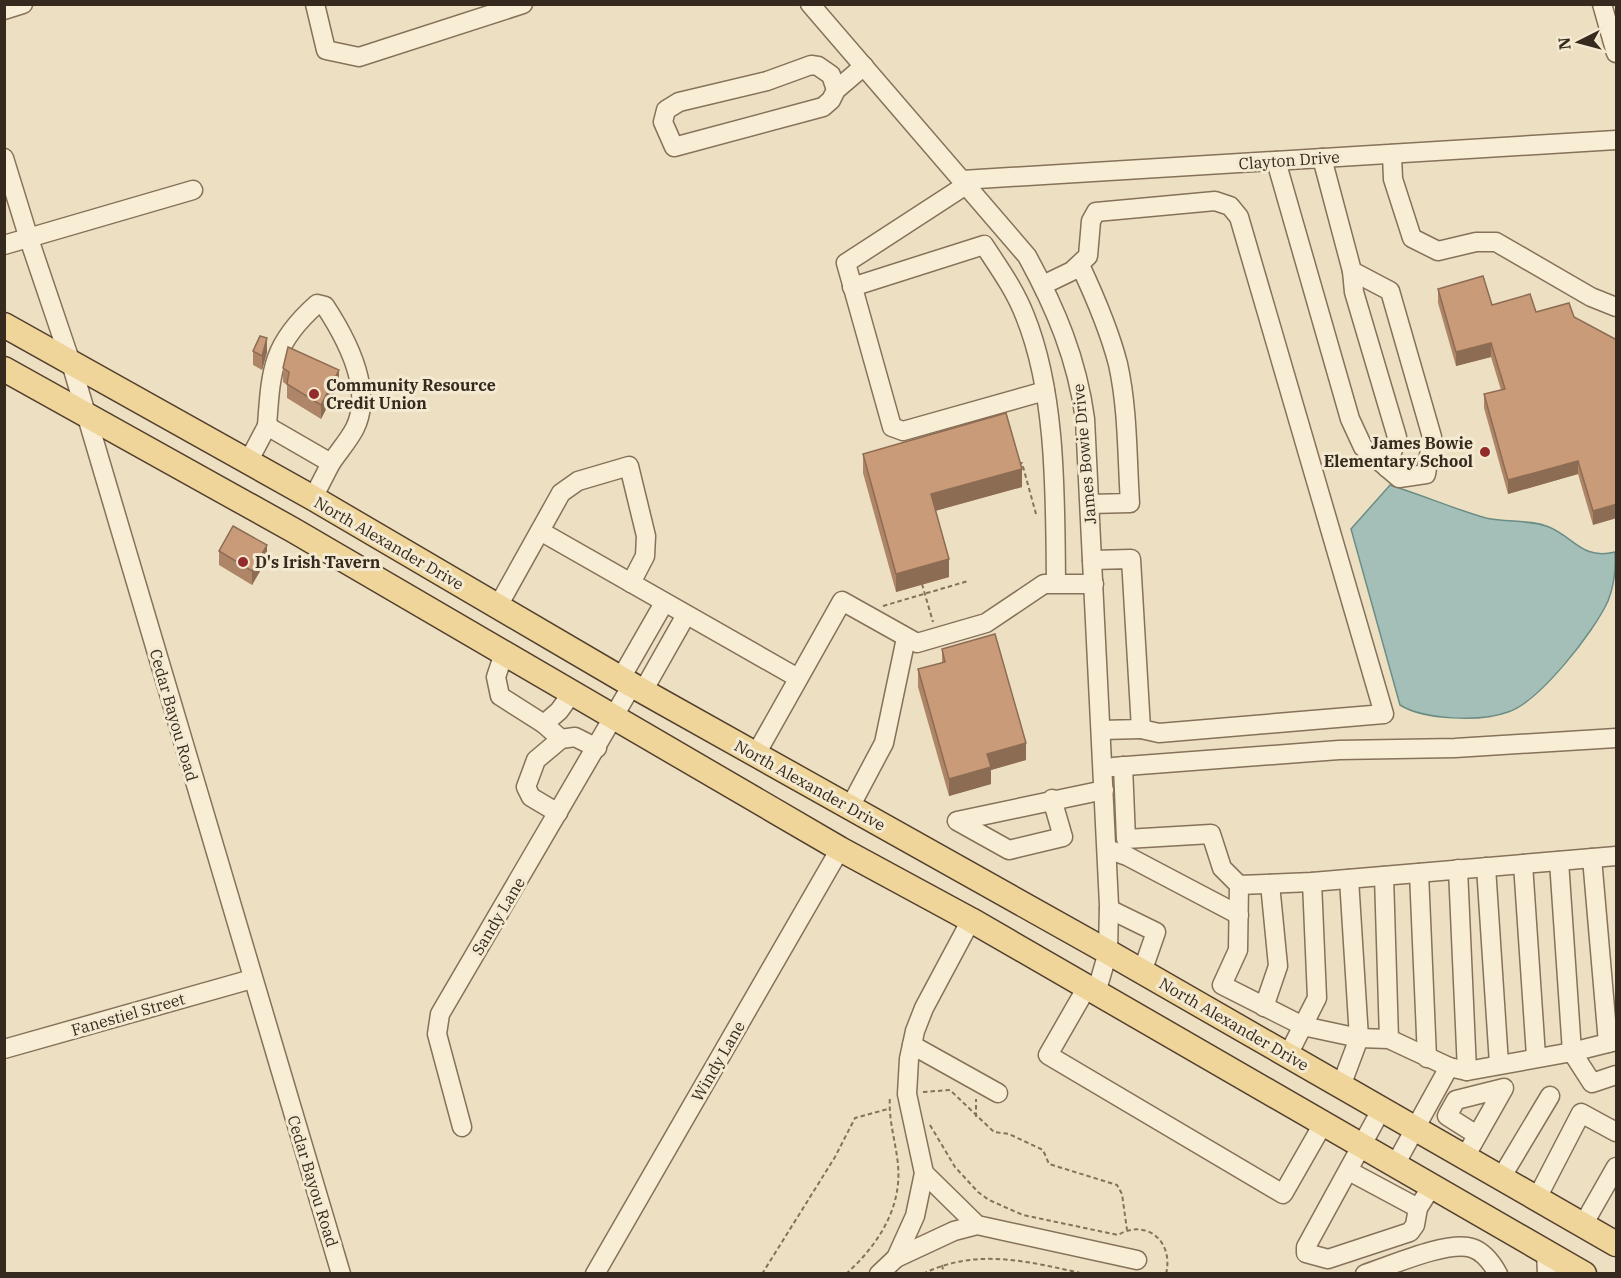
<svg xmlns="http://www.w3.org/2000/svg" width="1621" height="1278" viewBox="0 0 1621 1278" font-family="'IBM Plex Serif',serif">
  <rect width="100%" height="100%" fill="#ede0c2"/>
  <!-- water -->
  <path fill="#a4bfb7" stroke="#6b8d85" stroke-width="1.5" d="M1390 485C1422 495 1454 509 1486 518 1507 523 1530 519 1549 527 1575 538 1582 560 1615 552 1616 568 1614 586 1608 601 1594 632 1539 702 1508 712 1481 722 1424 720 1400 705L1351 529Z"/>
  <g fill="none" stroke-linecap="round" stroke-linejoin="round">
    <defs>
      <g id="minor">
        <path d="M315 4 326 50 359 57 523 4"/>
        <path d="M810 4 1027 256C1056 309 1077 359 1085 419L1109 905 1108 952 1096 993"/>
        <path d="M1602 4 1616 53"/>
        <path d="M4 10 23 4"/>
        <path d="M836 90 831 75 818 66 811 65 767 81 679 102 666 110 663 122 674 147 823 107 831 100 836 90 864 66"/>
        <path d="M1392 154 1393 179 1412 238 1438 251 1476 242H1496L1591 297 1616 307"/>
        <path d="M4 158 29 239 71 363 341 1274"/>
        <path d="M1276 161 1350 419 1363 447 1399 478 1426 474 1432 437 1390 291 1352 271 1322 158"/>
        <path d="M962 180 1616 140"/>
        <path d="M966 185 846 263 892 427 903 431 1045 391"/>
        <path d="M4 245 193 190"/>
        <path d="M1080 265C1095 297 1109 329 1118 364 1128 409 1127 457 1130 503L1090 504"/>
        <path d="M1352 271 1354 292 1397 437 1387 468"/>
        <path d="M1043 285 1072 271 1088 256 1091 221 1096 212 1215 201 1230 206 1239 217 1384 714 1159 733 1141 729"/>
        <path d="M852 287 984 245C999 268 1015 290 1025 316 1057 395 1055 499 1056 583"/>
        <path d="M267 426C271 369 272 344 317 304L325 306C346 338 374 389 355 428 349 440 339 451 331 463"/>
        <path d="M248 462 267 426 331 463 313 498"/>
        <path d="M540 531 798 678"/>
        <path d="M1092 560 1131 559 1141 729 1101 730"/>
        <path d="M498 606 561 493 578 481 629 466 646 536 645 556 631 583"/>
        <path d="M504 653 496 677 500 696 544 724 561 739"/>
        <path d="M621 678 664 603"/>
        <path d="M643 691 686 615"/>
        <path d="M544 724 559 711 572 693"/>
        <path d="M756 754 842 601 917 643 986 623 1044 584H1094"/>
        <path d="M1123 766 1126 839 1211 834 1222 868 1239 885 1238 950 1222 985 1303 1026 1359 1038 1389 1039 1449 1067"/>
        <path d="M1113 767 1339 750 1455 748 1616 738"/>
        <path d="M1052 799 1063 837 1009 850 957 821 1104 790"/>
        <path d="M850 807 884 743 906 638"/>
        <path d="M558 813 531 797 526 787 536 760 561 739 575 737 597 748"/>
        <path d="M1107 849 1127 856 1239 915"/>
        <path d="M1592 858 1608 1043"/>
        <path d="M1559 861 1572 1052 1616 1041"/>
        <path d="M1523 864 1536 1056"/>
        <path d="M1486 867 1499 1064"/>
        <path d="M1458 869 1467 1071"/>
        <path d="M1419 873 1427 1058"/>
        <path d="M1384 876 1389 1039"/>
        <path d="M1239 885 1312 882 1616 856"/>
        <path d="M1109 909 1156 932 1142 972"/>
        <path d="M1087 987 1048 1055 1283 1194 1323 1124"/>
        <path d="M1264 1007 1278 966 1270 884"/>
        <path d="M912 1045 998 1093"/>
        <path d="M4 1049 252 979"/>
        <path d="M1288 1055 1317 998 1312 882"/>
        <path d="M1341 1086 1359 1038 1349 879"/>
        <path d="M1381 1110 1306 1247V1253L1328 1259 1410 1232 1415 1225 1418 1208 1432 1186"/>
        <path d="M462 1127 437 1034 440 1014 632 685"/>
        <path d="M1465 1157 1504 1088 1456 1100 1447 1116 1477 1135"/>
        <path d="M1395 1165 1449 1067 1467 1071 1572 1052 1592 1083 1616 1075"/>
        <path d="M1349 1171 1418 1208"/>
        <path d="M924 1173 977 1225 1137 1260"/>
        <path d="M1501 1178 1550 1096"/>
        <path d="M1537 1198 1581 1113 1616 1132"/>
        <path d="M1583 1225 1616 1167"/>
        <path d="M1546 1252 1547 1274"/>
        <path d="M896 1258 954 1231 977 1225"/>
        <path d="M595 1274 840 849"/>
        <path d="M879 1274 896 1258 915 1216 924 1173 907 1094 909 1059 915 1031 924 1008 971 920"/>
        <path d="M1365 1274C1390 1266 1448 1240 1472 1248 1484 1252 1492 1263 1498 1274"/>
      </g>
      <g id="major">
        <path d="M4 325 313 498 632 685 1108 952 1616 1244"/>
        <path d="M4 369 293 530 840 849 971 920 1584 1274"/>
      </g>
    </defs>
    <!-- minor casing -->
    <use href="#minor" stroke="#86715a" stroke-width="21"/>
    <!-- major casing -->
    <use href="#major" stroke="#54402e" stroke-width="27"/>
    <!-- path -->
    <g stroke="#86715a" stroke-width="2" stroke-dasharray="4.5 3" stroke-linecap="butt">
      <path d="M1018 464 1022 463 1036 514"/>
      <path d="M922 584 933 622"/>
      <path d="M883 606 968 581"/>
      <path d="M923 1092 950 1090 994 1132 1009 1134 1043 1150 1049 1164 1117 1185 1122 1194 1127 1230"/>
      <path d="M976 1117V1099"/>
      <path d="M930 1125 955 1167 978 1192 989 1200 1023 1215 1118 1235C1147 1218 1174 1242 1166 1274"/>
      <path d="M942 1265 944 1274"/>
      <path d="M762 1274 835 1157 855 1118 888 1109"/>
      <path d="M846 1274C877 1246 902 1209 898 1165 896 1142 888 1120 890 1096"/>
      <path d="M923 1274C976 1247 1030 1262 1085 1274"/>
    </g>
    <!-- minor -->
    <use href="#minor" stroke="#f8edd5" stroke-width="18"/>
    <!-- major -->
    <use href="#major" stroke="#efd59a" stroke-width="24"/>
  </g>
  <!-- wall -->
  <g fill="#ae8567">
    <path d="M1438 289 1492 305 1536 312 1574 317 1617 340 1593 525 1578 474 1508 494 1484 408V394L1501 390 1491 357 1456 366 1438 303Z"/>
    <path d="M253 351 267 352 262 370 253 365Z"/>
    <path d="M283 368 339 384 321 419 287 398V385L283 382Z"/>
    <path d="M863 454 1022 487 935 511 949 577 896 592 863 473Z"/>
    <path d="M219 551 267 559 252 585 219 565Z"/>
    <path d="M942 649 1026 760 991 770V784L949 796 918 687V669L942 663Z"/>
  </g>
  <!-- shaded-wall -->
  <g fill="#8d6c54">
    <path d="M267 338V352L262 370V356Z"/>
    <path d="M1491 343V357L1456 366V352Z"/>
    <path d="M339 370V384L321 419V405Z"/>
    <path d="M1578 461V474L1508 494V480Z"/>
    <path d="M1022 469V487L931 512V494Z"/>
    <path d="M1617 504V518L1593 525V511Z"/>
    <path d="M267 545V559L252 585V571Z"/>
    <path d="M949 559V577L896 592V574Z"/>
    <path d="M1026 743V760L991 770V784L949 796V779L987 754Z"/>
  </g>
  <!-- building -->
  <g fill="#ca9b78" stroke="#8d6c54" stroke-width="1.5">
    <path d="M1483 276 1492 305 1530 294 1536 312 1569 303 1574 317 1617 340V504L1593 511 1578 461 1508 480 1484 394 1505 389 1491 343 1456 352 1438 289Z"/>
    <path d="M260 336 267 338 262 356 253 351Z"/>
    <path d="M288 347 339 370 321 405 287 384 289 372 283 368Z"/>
    <path d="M1006 413 1022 469 931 494 949 559 896 574 863 454Z"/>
    <path d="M233 526 267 545 252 571 219 551Z"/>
    <path d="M995 634 1026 743 987 754 991 767 949 779 918 669 945 662 942 649Z"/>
  </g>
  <!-- markers -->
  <g fill="#932b2b" stroke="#f4ead1" stroke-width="2">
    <circle cx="314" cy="394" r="6"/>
    <circle cx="1485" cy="452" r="6"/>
    <circle cx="243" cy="562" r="6"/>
  </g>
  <g text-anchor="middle" stroke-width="6" stroke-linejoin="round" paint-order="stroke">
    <!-- street labels -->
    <g font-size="16" fill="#36291d" stroke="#f4ead1">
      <text transform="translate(1289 160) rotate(-4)" y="6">Clayton Drive</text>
      <text transform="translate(1084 454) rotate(-95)" y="6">James Bowie Drive</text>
      <text transform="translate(389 543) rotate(30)" y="6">North Alexander Drive</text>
      <text transform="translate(174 715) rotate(74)" y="6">Cedar Bayou Road</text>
      <text transform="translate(810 785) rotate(29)" y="6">North Alexander Drive</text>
      <text transform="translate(498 916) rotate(-59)" y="6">Sandy Lane</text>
      <text transform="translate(128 1014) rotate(-16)" y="6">Fanestiel Street</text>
      <text transform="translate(1234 1024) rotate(30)" y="6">North Alexander Drive</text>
      <text transform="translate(718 1061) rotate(-60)" y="6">Windy Lane</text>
      <text transform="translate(313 1181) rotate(73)" y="6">Cedar Bayou Road</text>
    </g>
    <!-- poi labels -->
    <g font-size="16" font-weight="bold" fill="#36291d" stroke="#f4ead1" text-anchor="start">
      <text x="326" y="391">Community Resource<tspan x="326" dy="18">Credit Union</tspan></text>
      <text x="1473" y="449" text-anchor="end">James Bowie<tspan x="1473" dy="18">Elementary School</tspan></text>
      <text x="255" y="568">D's Irish Tavern</text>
    </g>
  </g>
  <!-- border -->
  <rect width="1621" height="1278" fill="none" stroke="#36291d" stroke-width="12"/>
  <!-- north arrow -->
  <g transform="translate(1579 42) rotate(264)" stroke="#f4ead1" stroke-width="4.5" paint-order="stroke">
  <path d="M0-4.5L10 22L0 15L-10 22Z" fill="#36291d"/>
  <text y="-9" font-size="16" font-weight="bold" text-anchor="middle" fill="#36291d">N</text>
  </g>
</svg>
